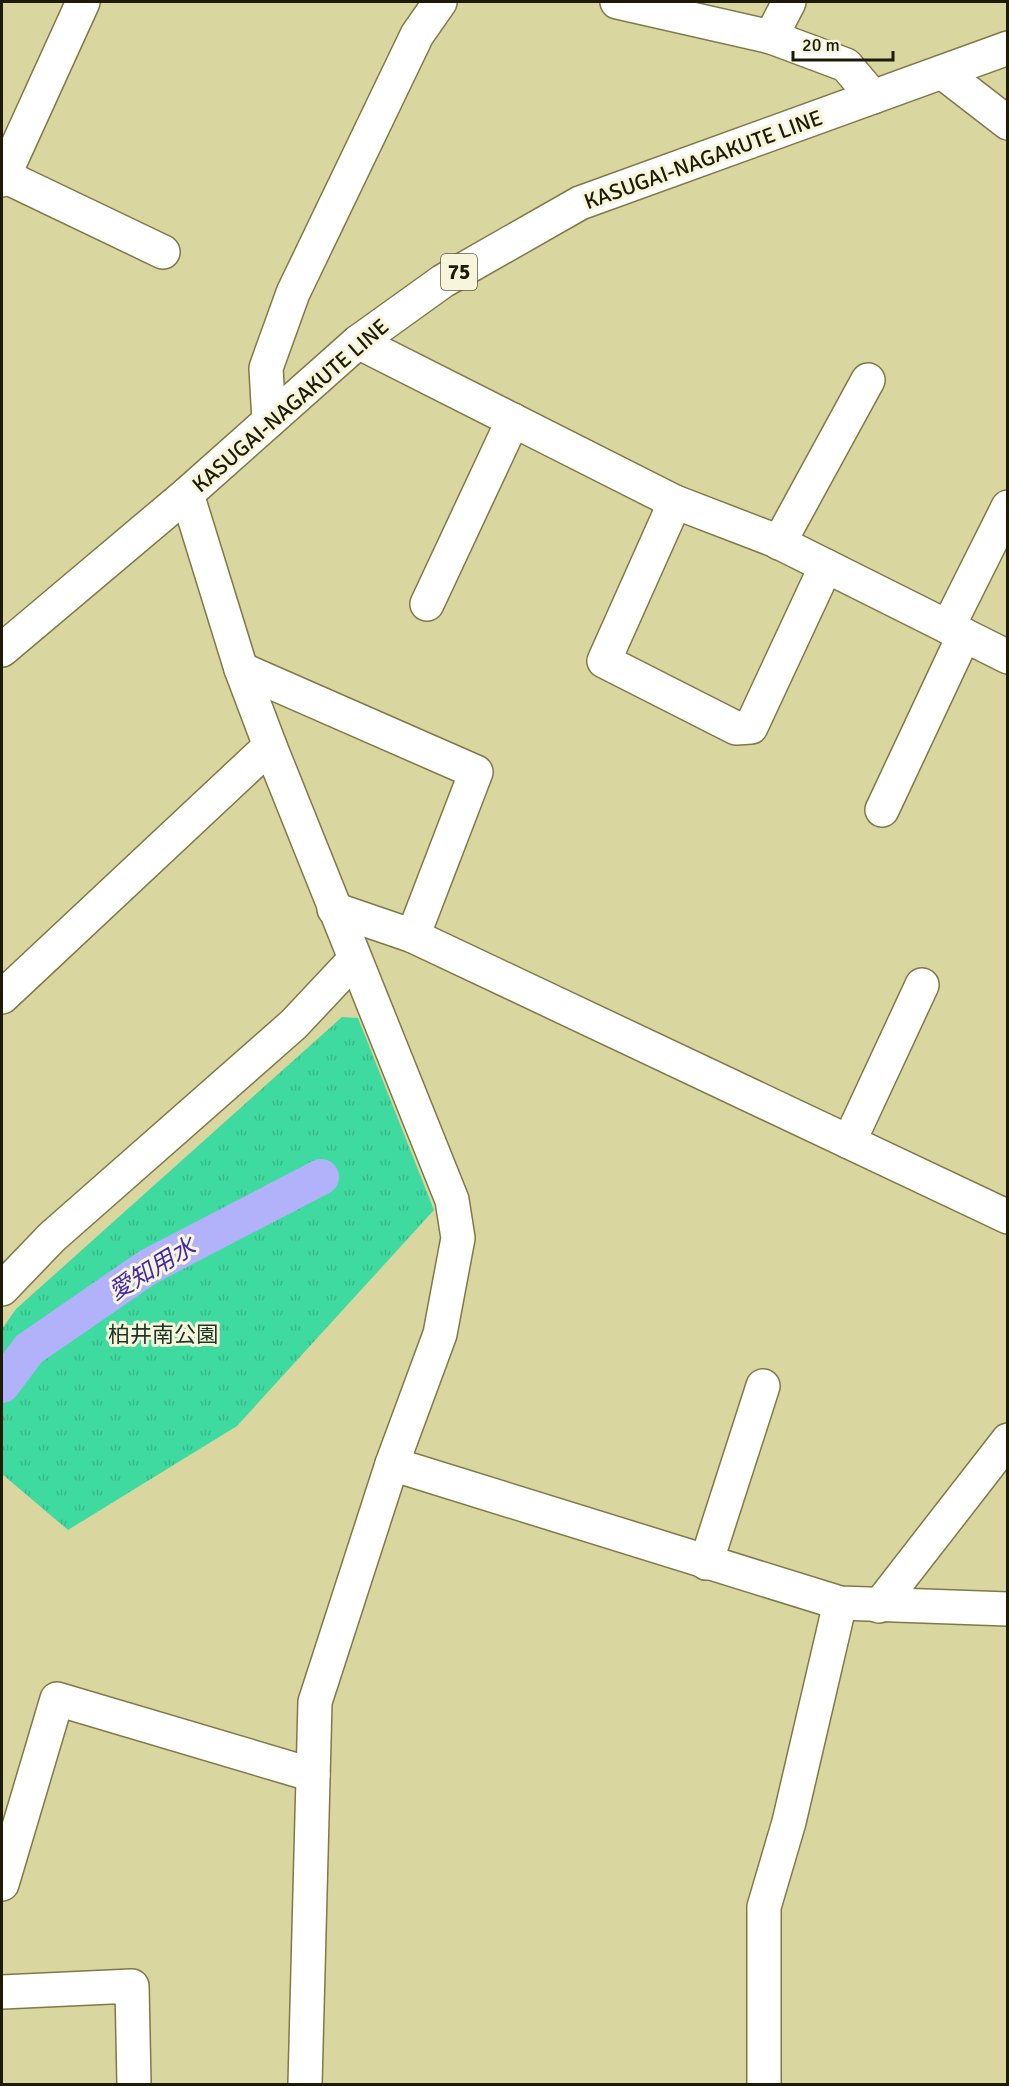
<svg xmlns="http://www.w3.org/2000/svg" width="1009" height="2086" viewBox="0 0 1009 2086" font-family="Signika,'Noto Sans JP',sans-serif">
  <defs>
    <pattern id="grass-tufts" width="24" height="20" patternUnits="userSpaceOnUse" patternTransform="scale(1.5)"><rect width="24" height="20" fill="#3fdaa0"/><path d="M3 7l-1-3M5 7V3M7 7l1-3M15 17l-1-3M17 17v-4M19 17l1-3" fill="none" stroke="#37ba88"/></pattern>
  </defs>
  <rect width="100%" height="100%" fill="#dad6a0"/>
  <!-- grass -->
  <path fill="url(#grass-tufts)" d="M342 1017 358 1018 434 1210 237 1426 68 1530 2 1474V1329L16 1309Z"/>
  <g fill="none" stroke-linecap="round" stroke-linejoin="round">
    <!-- canal -->
    <path stroke="#b1b2f9" stroke-width="36" d="M2 1385 29 1349 148 1267 321 1177"/>
    <defs>
      <g id="minor">
        <path d="M617 2 771 37 846 65 873 97"/>
        <path d="M771 37 789 2"/>
        <path d="M942 72 1008 123"/>
        <path d="M2 175 163 252"/>
        <path d="M2 180 83 2"/>
        <path d="M358 342 675 502 774 540 1008 657"/>
        <path d="M269 421 266 368 293 293 417 35 440 2"/>
        <path d="M187 494 241 669 270 746 452 1200 458 1238 440 1334 392 1464 315 1702 305 2084"/>
        <path d="M675 502 604 661 736 728 751 727 826 566"/>
        <path d="M779 543 868 380"/>
        <path d="M427 604 513 420"/>
        <path d="M948 627 1008 507"/>
        <path d="M241 669 476 772 413 936"/>
        <path d="M882 810 964 635"/>
        <path d="M334 909 413 936 1008 1217"/>
        <path d="M2 997 270 746"/>
        <path d="M849 1142 922 985"/>
        <path d="M2 1289 52 1237 294 1024 354 960"/>
        <path d="M392 1464 840 1603 1008 1609"/>
        <path d="M706 1563 763 1386"/>
        <path d="M879 1606 1008 1440"/>
        <path d="M2 1884 57 1699 313 1775"/>
        <path d="M2 1992 132 1986 134 2084"/>
        <path d="M764 2084V1907L789 1822 840 1603"/>
      </g>
      <path id="primary" d="M2 650 187 494 358 342 443 281 580 203 1008 48"/>
    </defs>
    <!-- minor casing -->
    <use href="#minor" stroke="#7f7947" stroke-width="36"/>
    <!-- primary casing -->
    <use href="#primary" stroke="#7f7947" stroke-width="36"/>
    <!-- minor -->
    <use href="#minor" stroke="#fff" stroke-width="33"/>
    <!-- primary -->
    <use href="#primary" stroke="#fff" stroke-width="33"/>
  </g>
  <g text-anchor="middle" stroke-width="6" stroke-linejoin="round" paint-order="stroke">
    <!-- shield labels -->
    <rect fill="#f7f5da" stroke="#5e5c46" stroke-width="1.5" x="441" y="254" width="36" height="36" rx="4.5"/>
    <g font-size="21" font-weight="bold" fill="#1d1b06">
      <text x="459" y="279">75</text>
    </g>
    <!-- street labels -->
    <g font-size="22" fill="#1d1b06" stroke="#f7f5da">
      <text transform="translate(703 159) rotate(-20)" y="8">KASUGAI-NAGAKUTE LINE</text>
      <text transform="translate(290 405) rotate(-41)" y="8">KASUGAI-NAGAKUTE LINE</text>
    </g>
    <!-- park labels -->
    <g font-size="22" fill="#1a3529" stroke="#f7f5da">
      <text x="163" y="1342">柏井南公園</text>
    </g>
    <!-- water labels -->
    <g font-size="24" font-style="italic" fill="#4528b0" stroke="#f7f5da">
      <text transform="translate(152 1269) rotate(-31)" y="8">愛知用水</text>
    </g>
  </g>
  <!-- border -->
  <rect width="1009" height="2086" fill="none" stroke="#1d1b06" stroke-width="6"/>
  <!-- scale -->
  <path d="M793 51v9h100v-9" fill="none" stroke="#1d1b06" stroke-width="3"/>
  <text x="802" y="51" font-size="18" fill="#1d1b06" stroke="#f7f5da" stroke-width="4.5" paint-order="stroke">20 m</text>
</svg>
